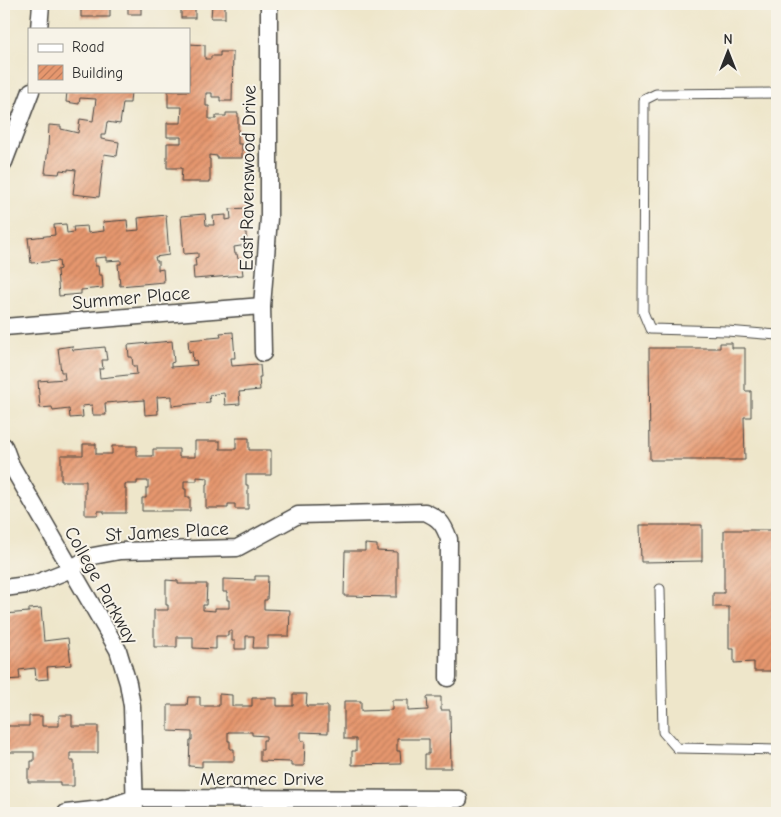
<svg xmlns="http://www.w3.org/2000/svg" width="781" height="817" viewBox="0 0 781 817" font-family="'Comic Neue',sans-serif">
  <defs>
    <pattern id="building-hatch" width="6" height="6" patternUnits="userSpaceOnUse" patternTransform="scale(1.25)"><rect width="6" height="6" fill="#e6976e"/><path d="M-1 1l2-2M0 6l6-6M5 7l2-2" fill="none" stroke="#bb7b5b"/></pattern>
  </defs>
  <rect width="100%" height="100%" fill="#f7f3e8"/>
  <filter id="ink" filterUnits="userSpaceOnUse"><feTurbulence type="fractalNoise" baseFrequency=".02" numOctaves="2"/><feDisplacementMap in="SourceGraphic" scale="10" xChannelSelector="R" yChannelSelector="G"/><feConvolveMatrix kernelMatrix="1 2 1 2 8 2 1 2 1" color-interpolation-filters="sRGB"/></filter>
  <filter id="wash" filterUnits="userSpaceOnUse"><feTurbulence type="fractalNoise" baseFrequency=".0096" numOctaves="4" result="noise"/><feDisplacementMap in="SourceGraphic" scale="20" xChannelSelector="R" yChannelSelector="G"/><feGaussianBlur stdDeviation="1.12" result="paint"/><feColorMatrix in="noise" values="0 0 0 0 0 0 0 0 0 0 0 0 0 0 0 0 0 1.4 0 .05"/><feComposite in="paint" operator="in"/></filter>
  <g filter="url(#wash)">
    <rect width="100%" height="100%" fill="#eee6ca"/>
    <g id="blocks">
      <!-- building -->
      <g fill="url(#building-hatch)">
        <path d="M81 4H120L115 6H111L110 4V17H81Z"/>
        <rect x="128" y="4" width="13" height="10"/>
        <rect x="181" y="4" width="14" height="14"/>
        <path d="M212 4H225V18H211Z"/>
        <path d="M189 44 205 45V59H211V56H220V52H233L232 101H220V97H212V93H206V106H209V119H216V116H226V113H238V144H242V158H217V156L209 155V159H210V182H181L182 168H167V143H181V137H167V123H181L182 107H168V91H189Z"/>
        <path d="M67 91H131L130 103H123L120 124 107 122 105 135H101V139L119 142 117 156 104 154 99 197 73 194 76 170 68 169V171L60 170 59 174 45 173 48 148 49 125 61 126V129L78 133 80 119 93 121 96 99 80 98 79 104 66 102Z"/>
        <path d="M246 208 247 223H245L247 245 234 247 235 254H237L238 259H241L243 275 194 279 193 266H196L195 258 198 257V253L184 254 181 216 205 214 206 225H214L213 216 226 215V220L231 219 230 209Z"/>
        <path d="M166 215 169 255 155 257 156 261H158V270L163 269 164 282 120 286 118 264H121V260L106 261V257L95 258V266H98L99 275H102L103 288 81 290V294L59 296 57 270 60 269 59 261 31 263 28 238 55 235 54 225 66 224 67 233 74 232 73 227 87 226 88 233 104 231 103 222 127 220 128 231 139 230 138 218Z"/>
        <path d="M233 332 235 358H231L232 366 257 364V365H260L261 377H259L260 390 239 392 240 404 225 405 224 393 209 395 210 402 172 406V396L157 397 158 414 145 415 144 400 105 403 106 415H93L92 405 82 406 83 417 70 418 69 409 53 411 52 407 40 408 38 381 65 379 64 372H61L58 348 72 346 73 350 105 347 107 360H102L103 369H99L100 378 137 374 136 366H133L132 357H129L128 345 172 341 174 362 171 363V367L197 365 196 360 193 361 192 351 189 352 188 340 221 337 220 333Z"/>
        <path d="M720 343H732V348H745V391H751V417H744L745 460H650L649 348H720Z"/>
        <path d="M236 438H249V450H271V475H246V485H248V509H235V504H228V508H206V484H208V478L197 477V481H184V489H186V497H190V511H142V498H146V488H148V481H137V484H125V489H126V513H104V511H98V515H85V489H86V481H61V455H83V444H96V454H112V446H137V456H153V449H179V457H195V441H220V449H236Z"/>
        <path d="M640 525H702V561L641 562Z"/>
        <path d="M724 530H777V671H754V662L734 663V649H729V607H713V593H724Z"/>
        <path d="M365 544 377 545V551L397 552V597L344 596 345 551H365Z"/>
        <path d="M255 576H268L267 600H264V609L290 610 289 636H268V648H253L254 636H246V649H235V641H232V631H228V636H216V649L193 648V637H177V647H154V610H168V605H166V580L178 581V584H207L206 605H203V610L215 611V608H229V600H227V592H223V579L255 580Z"/>
        <path d="M41 608 44 641 68 638 71 665 47 667 48 679 36 680 35 668 19 670 20 679 4 680V641H5L4 636V614L29 612V609Z"/>
        <path d="M219 694 232 695V706H252V698H277V706H293V694H307L306 706H328V733L301 732V741H305L304 766H291V762L260 761V750H263V740H266V736L252 735V732H228V741H230V749H234V761H202V767L189 766 190 740H192V732L168 731V705H187L188 697H200V706H219Z"/>
        <path d="M427 697H441V710H450L451 768H425V754H429V739H397V751H400L401 764 352 765V751H356V739H344V701H361V711L392 710V700H408V711L428 710Z"/>
        <path d="M59 715H72V726H98V753H70V761H74V786H60V782H28V769H31V761H34V752H7V726H29V716H42V726H59Z"/>
      </g>
    </g>
  </g>
  <g filter="url(#ink)">
    <use href="#blocks" fill-opacity="0" stroke="#484743" stroke-width="1"/>
    <g fill="none" stroke-linecap="round" stroke-linejoin="round">
      <defs>
        <g id="lane">
          <path d="M777 93 656 94 644 100 643 312 650 329 727 331 777 335"/>
          <path d="M660 589 663 732 677 748 777 750"/>
        </g>
        <g id="street">
          <path d="M39 29 41 4"/>
          <path d="M4 162 31 91"/>
          <path d="M4 327 262 306"/>
          <path d="M263 353 262 306 269 218V4"/>
          <path d="M4 446 11 465 118 650 128 683 132 706 135 813"/>
          <path d="M4 588 34 584 64 572 93 556 120 551 237 548 298 515 425 512C440 519 443 523 449 539L448 678"/>
          <path d="M66 813 102 809 135 798 459 799"/>
        </g>
      </defs>
      <!-- lane casing -->
      <use href="#lane" stroke="#484743" stroke-width="11"/>
      <!-- street casing -->
      <use href="#street" stroke="#484743" stroke-width="19"/>
      <!-- lane -->
      <use href="#lane" stroke="#fff" stroke-width="9"/>
      <!-- street -->
      <use href="#street" stroke="#fff" stroke-width="16"/>
    </g>
  </g>
  <g text-anchor="middle" stroke-width="4" stroke-linejoin="round" paint-order="stroke">
    <!-- street labels -->
    <g font-size="19" fill="#2b2b2b" stroke="#f7f3e8">
      <text transform="translate(247 178) rotate(-89)" y="7">East Ravenswood Drive</text>
      <text transform="translate(131 297) rotate(-5)" y="7">Summer Place</text>
      <text transform="translate(167 531) rotate(-3)" y="7">St James Place</text>
      <text transform="translate(102 585) rotate(61)" y="7">College Parkway</text>
      <text x="262" y="785">Meramec Drive</text>
    </g>
  </g>
  <!-- margin -->
  <rect width="781" height="817" fill="none" stroke="#f7f3e8" stroke-width="20"/>
  <!-- legend -->
  <rect x="28" y="28" width="162" height="65" fill="#f7f3e8" stroke="#a5a39c"/>
  <rect x="38" y="44" width="25" height="8" fill="#ffffff" stroke="#a5a39c"/>
  <text x="72" y="52" font-size="15" fill="#2b2b2b">Road</text>
  <rect x="38" y="65" width="25" height="15" fill="url(#building-hatch)" stroke="#a5a39c"/>
  <text x="72" y="78" font-size="15" fill="#2b2b2b">Building</text>
  <!-- north arrow -->
  <g transform="translate(728 52)" stroke="#f7f3e8" stroke-width="4" paint-order="stroke">
  <path d="M0-4L9 19L0 12L-9 19Z" fill="#2b2b2b"/>
  <text y="-8" font-size="14" font-weight="bold" text-anchor="middle" fill="#2b2b2b">N</text>
  </g>
</svg>
